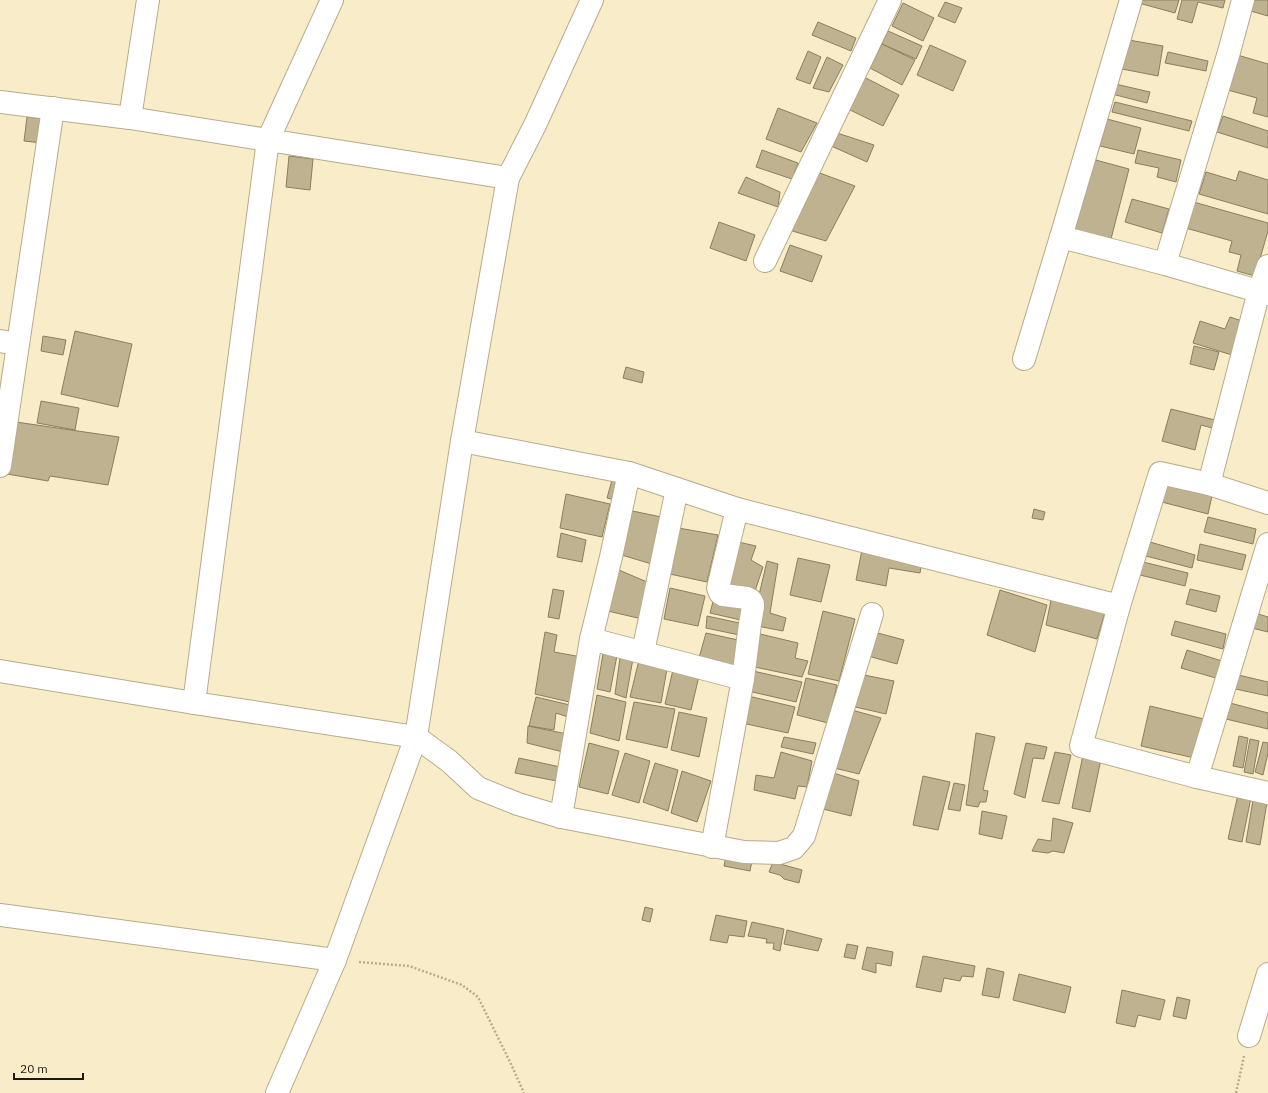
<svg xmlns="http://www.w3.org/2000/svg" width="1268" height="1093" viewBox="0 0 1268 1093" font-family="'IBM Plex Sans',sans-serif">
  <rect width="100%" height="100%" fill="#f9edc9"/>
  <!-- building -->
  <g fill="#beb290" stroke="#8a7e5d">
    <path d="M1135 0H1179L1175 13 1135 2Z"/>
    <path d="M1182 0H1225L1223 8 1198 2 1192 23 1177 19Z"/>
    <path d="M1249 0H1268V16L1247 10Z"/>
    <path d="M945 2 962 8 955 23 938 16Z"/>
    <path d="M903 3 934 18 923 41 892 26Z"/>
    <path d="M818 22 856 38 851 51 812 35Z"/>
    <path d="M888 31 922 46 916 59 882 44Z"/>
    <path d="M1123 39 1163 46 1158 76 1117 68Z"/>
    <path d="M882 44 915 60 902 85 870 68Z"/>
    <path d="M930 45 966 61 953 91 917 75Z"/>
    <path d="M808 51 821 57 810 84 796 79Z"/>
    <path d="M1168 52 1208 61 1206 71 1165 63Z"/>
    <path d="M1234 54 1268 64V117L1253 113 1257 98 1224 89Z"/>
    <path d="M827 57 843 65 829 92 813 88Z"/>
    <path d="M862 76 899 95 883 126 846 108Z"/>
    <path d="M1111 83 1150 92 1147 103 1108 93Z"/>
    <path d="M1115 102 1192 121 1189 131 1112 112Z"/>
    <path d="M778 108 817 123 801 152 766 139Z"/>
    <path d="M1223 116 1268 131V148L1217 132Z"/>
    <path d="M27 117 45 119 42 143 24 141Z"/>
    <path d="M1107 119 1141 128 1134 154 1100 146Z"/>
    <path d="M834 132 874 145 867 162 829 145Z"/>
    <path d="M762 150 798 163 792 179 756 167Z"/>
    <path d="M1138 150 1181 160 1176 182 1157 177 1159 168 1135 163Z"/>
    <path d="M289 156 313 159 310 190 286 187Z"/>
    <path d="M1092 159 1129 169 1111 239 1073 229Z"/>
    <path d="M1239 171 1268 180V214L1199 194 1206 172 1236 181Z"/>
    <path d="M817 172 855 186 826 241 789 230Z"/>
    <path d="M746 177 780 192 778 207 738 193Z"/>
    <path d="M1132 199 1169 209 1162 233 1125 222Z"/>
    <path d="M1190 201 1268 223V231L1255 276 1237 271 1241 255 1229 252 1232 241 1182 227Z"/>
    <path d="M719 222 755 235 746 261 710 248Z"/>
    <path d="M790 245 822 256 812 282 780 271Z"/>
    <path d="M1230 317 1242 321 1232 355 1193 343 1200 321 1225 329Z"/>
    <path d="M75 331 132 344 118 407 61 394Z"/>
    <path d="M43 336 66 340 63 355 41 351Z"/>
    <path d="M1194 346 1219 352 1214 370 1190 364Z"/>
    <path d="M626 367 644 372 642 383 623 378Z"/>
    <path d="M41 401 79 408 75 430 37 423Z"/>
    <path d="M1171 409 1215 420 1212 428 1201 425 1195 450 1162 441Z"/>
    <path d="M16 422 119 437 108 485 50 476 48 481 7 474Z"/>
    <path d="M614 473 627 476 621 501 607 498Z"/>
    <path d="M1162 483 1212 496 1208 514 1158 501Z"/>
    <path d="M566 494 610 504 602 537 560 528Z"/>
    <path d="M623 509 666 518 655 565 615 553Z"/>
    <path d="M1034 509 1045 512 1043 520 1032 518Z"/>
    <path d="M1208 517 1256 529 1253 544 1204 532Z"/>
    <path d="M673 527 718 535 707 582 665 573Z"/>
    <path d="M561 533 586 540 582 562 557 557Z"/>
    <path d="M734 541 756 546 751 560 763 567 755 591 725 584Z"/>
    <path d="M1150 542 1195 555 1192 568 1146 556Z"/>
    <path d="M1200 544 1246 555 1242 570 1197 560Z"/>
    <path d="M862 550 922 561 920 573 889 568 886 586 856 580Z"/>
    <path d="M798 558 830 565 821 602 790 595Z"/>
    <path d="M767 561 778 564 770 613 786 618 783 631 752 625Z"/>
    <path d="M1143 562 1188 573 1185 586 1140 575Z"/>
    <path d="M612 567 647 582 643 597 649 600 642 619 599 609Z"/>
    <path d="M670 588 705 596 698 626 664 619Z"/>
    <path d="M553 589 564 591 559 619 548 617Z"/>
    <path d="M1190 589 1220 596 1216 612 1186 604Z"/>
    <path d="M1000 590 1047 605 1035 652 987 635Z"/>
    <path d="M1052 595 1106 609 1097 639 1046 625Z"/>
    <path d="M714 598 749 605 745 621 710 613Z"/>
    <path d="M823 611 855 619 839 681 808 674Z"/>
    <path d="M1255 613 1268 617V632L1252 628Z"/>
    <path d="M707 616 744 624V636L706 628Z"/>
    <path d="M1175 621 1226 634 1223 649 1171 635Z"/>
    <path d="M545 632 557 635 554 652 587 658 578 704 535 694Z"/>
    <path d="M874 632 904 640 897 664 868 656Z"/>
    <path d="M706 633 743 641 737 667 699 658Z"/>
    <path d="M756 633 798 643 795 658 808 661 802 677 750 666Z"/>
    <path d="M604 648 618 650 610 692 597 689Z"/>
    <path d="M1187 650 1222 661 1216 678 1181 668Z"/>
    <path d="M621 651 634 653 626 698 615 694Z"/>
    <path d="M640 656 668 663 661 703 630 697Z"/>
    <path d="M673 670 699 676 691 710 665 704Z"/>
    <path d="M753 671 802 682 796 702 748 691Z"/>
    <path d="M859 674 894 681 886 714 851 706Z"/>
    <path d="M1234 674 1268 682V696L1231 688Z"/>
    <path d="M806 678 837 685 828 723 797 715Z"/>
    <path d="M597 695 626 702 619 741 590 733Z"/>
    <path d="M748 696 795 707 788 733 742 723Z"/>
    <path d="M536 697 570 705 568 717 556 713 554 730 529 726Z"/>
    <path d="M634 702 675 709 667 748 626 739Z"/>
    <path d="M1230 703 1268 713V729L1226 719Z"/>
    <path d="M1150 706 1208 720 1199 759 1141 746Z"/>
    <path d="M848 709 881 718 859 774 830 767Z"/>
    <path d="M679 712 707 718 699 757 671 750Z"/>
    <path d="M528 726 572 735 567 753 527 743Z"/>
    <path d="M976 733 995 737 983 790 988 791 986 802H980L978 807 966 805Z"/>
    <path d="M1239 736 1248 738 1243 768 1233 766Z"/>
    <path d="M784 737 816 743 813 754 781 747Z"/>
    <path d="M1250 739 1259 741 1253 774 1244 772Z"/>
    <path d="M1263 742 1268 743V753L1263 775 1255 772Z"/>
    <path d="M589 743 619 751 608 794 579 787Z"/>
    <path d="M1026 743 1047 747 1044 759 1033 758 1025 798 1014 794Z"/>
    <path d="M781 752 812 761 807 787 798 786 795 799 754 790 756 775 774 778Z"/>
    <path d="M1055 752 1071 755 1059 804 1042 801Z"/>
    <path d="M625 753 650 761 639 803 612 795Z"/>
    <path d="M1083 755 1101 759 1090 812 1072 808Z"/>
    <path d="M519 758 565 768 562 782 515 773Z"/>
    <path d="M655 763 678 770 668 811 643 802Z"/>
    <path d="M682 771 711 781 697 822 671 813Z"/>
    <path d="M827 771 859 781 851 816 819 808Z"/>
    <path d="M923 776 950 782 938 830 913 825Z"/>
    <path d="M954 783 965 785 960 811 948 809Z"/>
    <path d="M1239 790 1252 793 1242 842 1228 839Z"/>
    <path d="M1254 794 1268 796 1260 845 1246 842Z"/>
    <path d="M982 811 1007 816 1002 839 979 834Z"/>
    <path d="M1053 818 1073 823 1064 853 1053 851 1048 853 1032 851 1038 839 1051 841Z"/>
    <path d="M727 851 753 856 750 871 724 866Z"/>
    <path d="M773 862 802 870 799 883 784 879 780 875 769 872Z"/>
    <path d="M645 907 653 909 650 922 642 920Z"/>
    <path d="M716 915 747 921 744 937 729 935 727 943 710 940Z"/>
    <path d="M752 922 784 929 780 951 773 949 774 943H766L767 939 748 936Z"/>
    <path d="M787 930 822 939 818 951 784 944Z"/>
    <path d="M847 944 858 946 855 959 844 957Z"/>
    <path d="M867 947 893 952 891 966 876 963V973L862 969Z"/>
    <path d="M923 956 975 966 973 977 962 976 960 981 944 978 941 992 916 987Z"/>
    <path d="M987 968 1004 972 999 998 982 995Z"/>
    <path d="M1019 974 1071 987 1065 1013 1013 1000Z"/>
    <path d="M1122 990 1165 1000 1160 1020 1138 1015 1135 1027 1116 1023Z"/>
    <path d="M1177 997 1190 1000 1186 1019 1173 1016Z"/>
  </g>
  <g fill="none" stroke-linecap="round" stroke-linejoin="round">
    <defs>
      <g id="street">
        <path d="M592 0 535 125 508 178 462 441 416 737 449 761 478 788 518 804 561 817 744 852 779 853 794 848 804 836 872 614"/>
        <path d="M1131 0 1061 237 1165 264 1268 294"/>
        <path d="M0 102 130 118 268 140 332 0"/>
        <path d="M130 118 148 0"/>
        <path d="M765 261 890 0"/>
        <path d="M1165 264 1229 52 1243 0"/>
        <path d="M1268 266 1259 291 1209 484 1160 473 1119 606 1081 746 1197 777 1268 793"/>
        <path d="M0 341 18 344"/>
        <path d="M1024 359 1061 237"/>
        <path d="M462 441 629 473 737 509 1119 606"/>
        <path d="M0 466 53 108"/>
        <path d="M1209 484 1268 503"/>
        <path d="M591 639 743 679"/>
        <path d="M643 652 677 489"/>
        <path d="M0 671 194 703 416 737 335 960 277 1093"/>
        <path d="M194 703 268 140 508 178"/>
        <path d="M1197 777 1268 544"/>
        <path d="M561 817 591 639 611 557 629 473"/>
        <path d="M712 847 743 679 750 624 753 607V604L751 600 747 598 723 595 720 593 718 588 737 509"/>
        <path d="M0 915 335 960"/>
        <path d="M1249 1036 1268 974"/>
      </g>
    </defs>
    <!-- street casing -->
    <use href="#street" stroke="#b7ab89" stroke-width="24"/>
    <!-- path -->
    <g stroke="#b6ad90" stroke-width="2.5" stroke-dasharray="2 2" stroke-linecap="butt">
      <path d="M359 962 409 966 462 985 478 997 511 1064 524 1093"/>
      <path d="M1236 1093 1244 1056"/>
    </g>
    <!-- street -->
    <use href="#street" stroke="#fff" stroke-width="22"/>
  </g>
  <!-- scale -->
  <path d="M14 1073v6h69v-6" fill="none" stroke="#1e190c" stroke-width="2"/>
  <text x="20" y="1073" font-size="12" fill="#1e190c" stroke="#f9edc9" stroke-width="3" paint-order="stroke">20 m</text>
</svg>
